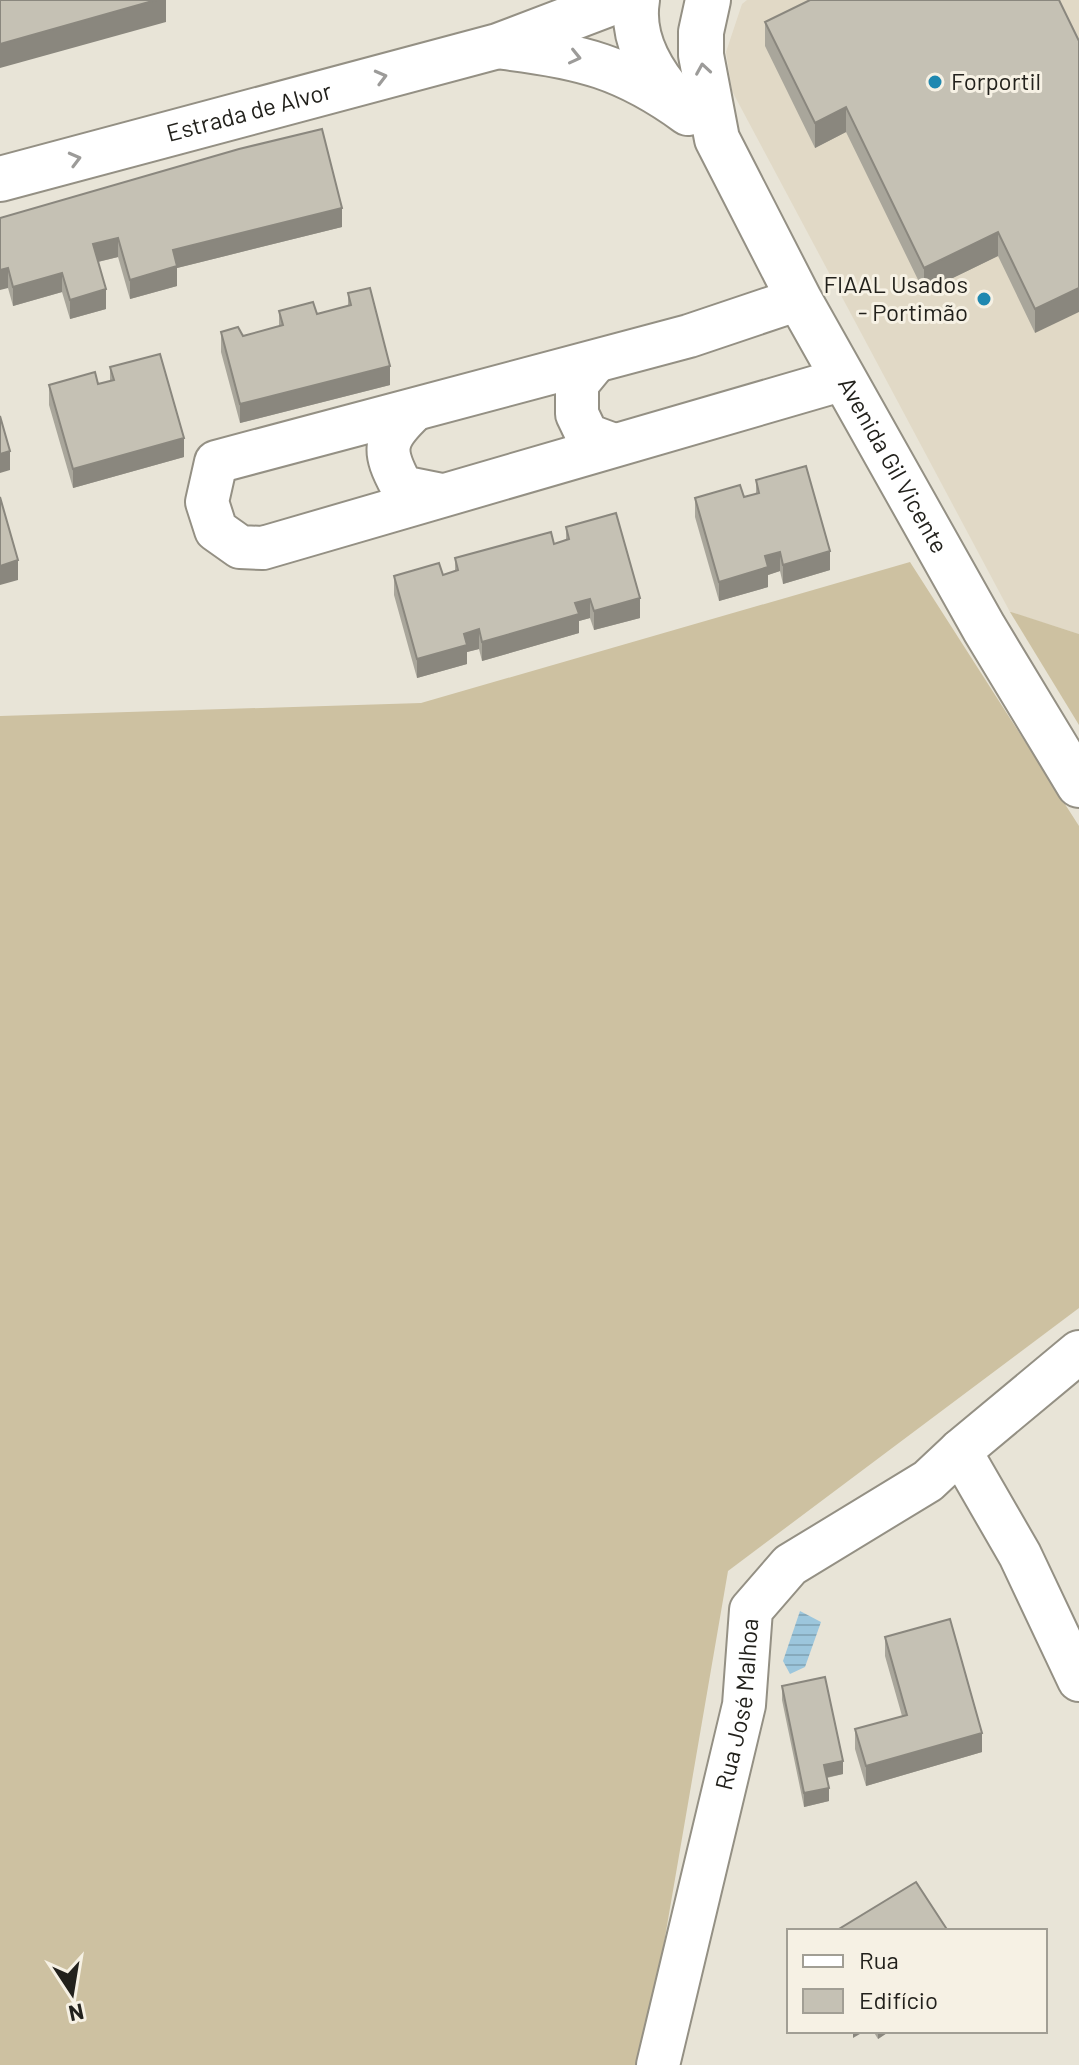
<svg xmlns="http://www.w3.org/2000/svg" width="1079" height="2065" viewBox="0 0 1079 2065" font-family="Barlow,sans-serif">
  <defs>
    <pattern id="water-rules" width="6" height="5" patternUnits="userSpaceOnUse" patternTransform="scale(2)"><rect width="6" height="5" fill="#9cc6dc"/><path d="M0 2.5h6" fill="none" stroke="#86aabc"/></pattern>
  </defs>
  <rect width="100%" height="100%" fill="#e8e4d7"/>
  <!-- built -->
  <path fill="#e1d9c6" d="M747 0H1079V634L1010 612 732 91 726 52 742 4Z"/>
  <!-- grass -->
  <g fill="#cdc1a1">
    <path d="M910 562 1079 826V1308L728 1571 643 2065H0V716L421 703Z"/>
    <path d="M1011 612 1079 634V725L1010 612Z"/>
  </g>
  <!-- water -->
  <path fill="url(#water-rules)" d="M800 1611 821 1622 805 1667 790 1674 783 1661Z"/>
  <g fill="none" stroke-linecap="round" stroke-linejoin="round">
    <defs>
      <g id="street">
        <path d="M799 299 689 336 216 462 207 502 216 530 240 547 263 548 844 379"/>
        <path d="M595 362 577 384V414L587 435 614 445"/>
        <path d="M413 411C383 440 382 450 402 487L442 495"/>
        <path d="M960 1451 1020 1555 1079 1680"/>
        <path id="s1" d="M658 2065 744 1705 751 1610 790 1565 928 1481 960 1451 1079 1352"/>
      </g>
      <g id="secondary">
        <path d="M637 0C631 37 651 72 675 99"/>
        <path id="s2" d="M708 0 701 32V55L717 139 799 299 844 379 984 628 1079 785"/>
        <path d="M504 47C580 56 625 67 688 113"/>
        <path id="s3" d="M0 179 498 46 619 0"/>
      </g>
    </defs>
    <!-- street casing -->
    <use href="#street" stroke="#949084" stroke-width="46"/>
    <!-- secondary casing -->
    <use href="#secondary" stroke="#949084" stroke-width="48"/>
    <!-- street -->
    <use href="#street" stroke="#fff" stroke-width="42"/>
    <!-- secondary -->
    <use href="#secondary" stroke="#fff" stroke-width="44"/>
  </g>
  <!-- wall -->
  <g fill="#a9a69b">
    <path d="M1059 0 1035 333 998 256 924 292 846 132 815 148 765 46V22L882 1Z"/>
    <path d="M0 218 342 227 177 268V286L130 299 118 257 98 262 106 309 70 319 62 292 13 306 8 288Z"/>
    <path d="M348 293 390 385 240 423 221 352V332L243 336 279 326V311L317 314 348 306Z"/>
    <path d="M110 367 184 457 73 488 49 405V385L98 384 110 381Z"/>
    <path d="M756 480 830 570 783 584 780 571 768 575V587L719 601 695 517V498L744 497 756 494Z"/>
    <path d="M566 527 640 618 594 630 590 618 579 621V633L482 661 479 649 467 652V664L417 678 394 595V576L443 575 455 571V558L554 544 566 540Z"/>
    <path d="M885 1637 982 1752 866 1786 855 1749V1729L902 1716 885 1656Z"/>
    <path d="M782 1686 843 1774 827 1778 829 1801 804 1807 782 1700Z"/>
    <path d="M873 2031H890L878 2039Z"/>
  </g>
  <!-- shaded-wall -->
  <g fill="#8a877e">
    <path d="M156 0H166V22L0 68V44Z"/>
    <path d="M846 107V132L815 148V123Z"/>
    <path d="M342 208V227L177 268V286L130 299V280L173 250Z"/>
    <path d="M998 232V256L924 292V268Z"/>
    <path d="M118 238V257L93 263V244Z"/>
    <path d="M8 268V288L0 290V270Z"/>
    <path d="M62 273V292L13 306V287Z"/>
    <path d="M1079 288V312L1035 333V309Z"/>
    <path d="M106 289V309L70 319V300Z"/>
    <path d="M390 366V385L240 423V404Z"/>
    <path d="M184 438V457L73 488V469Z"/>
    <path d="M10 451V470L0 473V454Z"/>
    <path d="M830 551V570L783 584V565Z"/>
    <path d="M780 552V571L768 575V587L719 601V582L765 556Z"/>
    <path d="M18 560V580L0 585V566Z"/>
    <path d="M640 598V618L594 630V611Z"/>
    <path d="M590 599V618L579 621V633L482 661V642L575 603Z"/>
    <path d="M479 629V649L467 652V664L417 678V659L464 634Z"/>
    <path d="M982 1733V1752L866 1786V1766Z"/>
    <path d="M843 1761V1774L824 1778V1765Z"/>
    <path d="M829 1788V1801L804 1807V1793Z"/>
    <path d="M853 2031H865L853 2038Z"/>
    <path d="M878 2031H890L878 2039Z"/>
  </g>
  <!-- building -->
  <g fill="#c5c1b4" stroke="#8a877e" stroke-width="2">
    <path d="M0 0H156L0 44Z"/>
    <path d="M810 0H1059L1079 41V288L1035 309 998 232 924 268 846 107 815 123 765 22Z"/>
    <path d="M322 129 342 208 173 250 177 266 130 280 118 238 93 244 106 289 70 300 62 273 13 287 8 268 0 270V218L239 149Z"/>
    <path d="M370 288 390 366 240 404 221 332 238 327 243 336 283 325 279 311 313 302 317 314 351 305 348 293Z"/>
    <path d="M160 354 184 438 73 469 49 385 95 372 98 384 114 380 110 367Z"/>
    <path d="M0 416 10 451 0 454Z"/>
    <path d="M806 466 830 551 783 565 780 552 765 556 768 567 719 582 695 498 740 485 744 497 759 493 756 480Z"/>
    <path d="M0 497 18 560 0 566Z"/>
    <path d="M616 513 640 598 594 611 590 599 575 603 579 614 482 642 479 629 464 634 467 645 417 659 394 576 439 563 443 575 458 570 455 558 551 532 554 544 569 539 566 527Z"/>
    <path d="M950 1619 982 1733 866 1766 855 1729 907 1715 885 1637Z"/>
    <path d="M825 1677 843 1761 824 1765 829 1788 804 1793 782 1686Z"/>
    <path d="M916 1882 948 1931H838L839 1929Z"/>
  </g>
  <!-- one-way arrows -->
  <defs><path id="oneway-chevron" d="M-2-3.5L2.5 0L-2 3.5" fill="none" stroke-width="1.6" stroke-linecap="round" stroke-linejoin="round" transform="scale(2)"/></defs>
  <g stroke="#9c9b99">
    <use href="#oneway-chevron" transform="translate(575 57) rotate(13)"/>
    <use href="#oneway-chevron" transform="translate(703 69) rotate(-99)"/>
    <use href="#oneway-chevron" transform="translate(381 77) rotate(-15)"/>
    <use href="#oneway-chevron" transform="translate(75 159) rotate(-15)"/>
  </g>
  <!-- markers -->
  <g fill="#1f88b0" stroke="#f6f1e4" stroke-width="3">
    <circle cx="935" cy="82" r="8"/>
    <circle cx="984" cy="299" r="8"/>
  </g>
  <g text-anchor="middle" stroke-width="6" stroke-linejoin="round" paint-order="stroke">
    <!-- poi labels -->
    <g font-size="24" fill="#22211c" stroke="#f6f1e4" text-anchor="start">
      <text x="951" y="90">Forportil</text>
      <text x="968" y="293" text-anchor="end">FIAAL Usados<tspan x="968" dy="28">- Portimão</tspan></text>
    </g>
    <!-- street labels -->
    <g font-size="24" fill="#22211c" stroke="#f6f1e4">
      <text dy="8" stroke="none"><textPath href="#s3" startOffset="258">Estrada de Alvor</textPath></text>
      <text dy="8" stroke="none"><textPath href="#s2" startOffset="512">Avenida Gil Vicente</textPath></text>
      <text dy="8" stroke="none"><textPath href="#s1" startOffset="370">Rua José Malhoa</textPath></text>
    </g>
  </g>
  <!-- legend -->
  <rect x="787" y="1929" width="260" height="104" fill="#f6f1e4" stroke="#a19e94" stroke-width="2"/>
  <rect x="803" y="1955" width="40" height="12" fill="#ffffff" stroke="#a19e94" stroke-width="2"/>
  <text x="859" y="1969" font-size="24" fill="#22211c">Rua</text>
  <rect x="803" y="1989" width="40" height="24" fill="#c5c1b4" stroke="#a19e94" stroke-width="2"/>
  <text x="859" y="2009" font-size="24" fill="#22211c">Edifício</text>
  <!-- north arrow -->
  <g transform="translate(72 1993) rotate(168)" stroke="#f6f1e4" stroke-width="6" paint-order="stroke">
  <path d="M0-6L14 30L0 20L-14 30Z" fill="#22211c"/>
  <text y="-12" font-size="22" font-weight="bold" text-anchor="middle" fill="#22211c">N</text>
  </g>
</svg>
